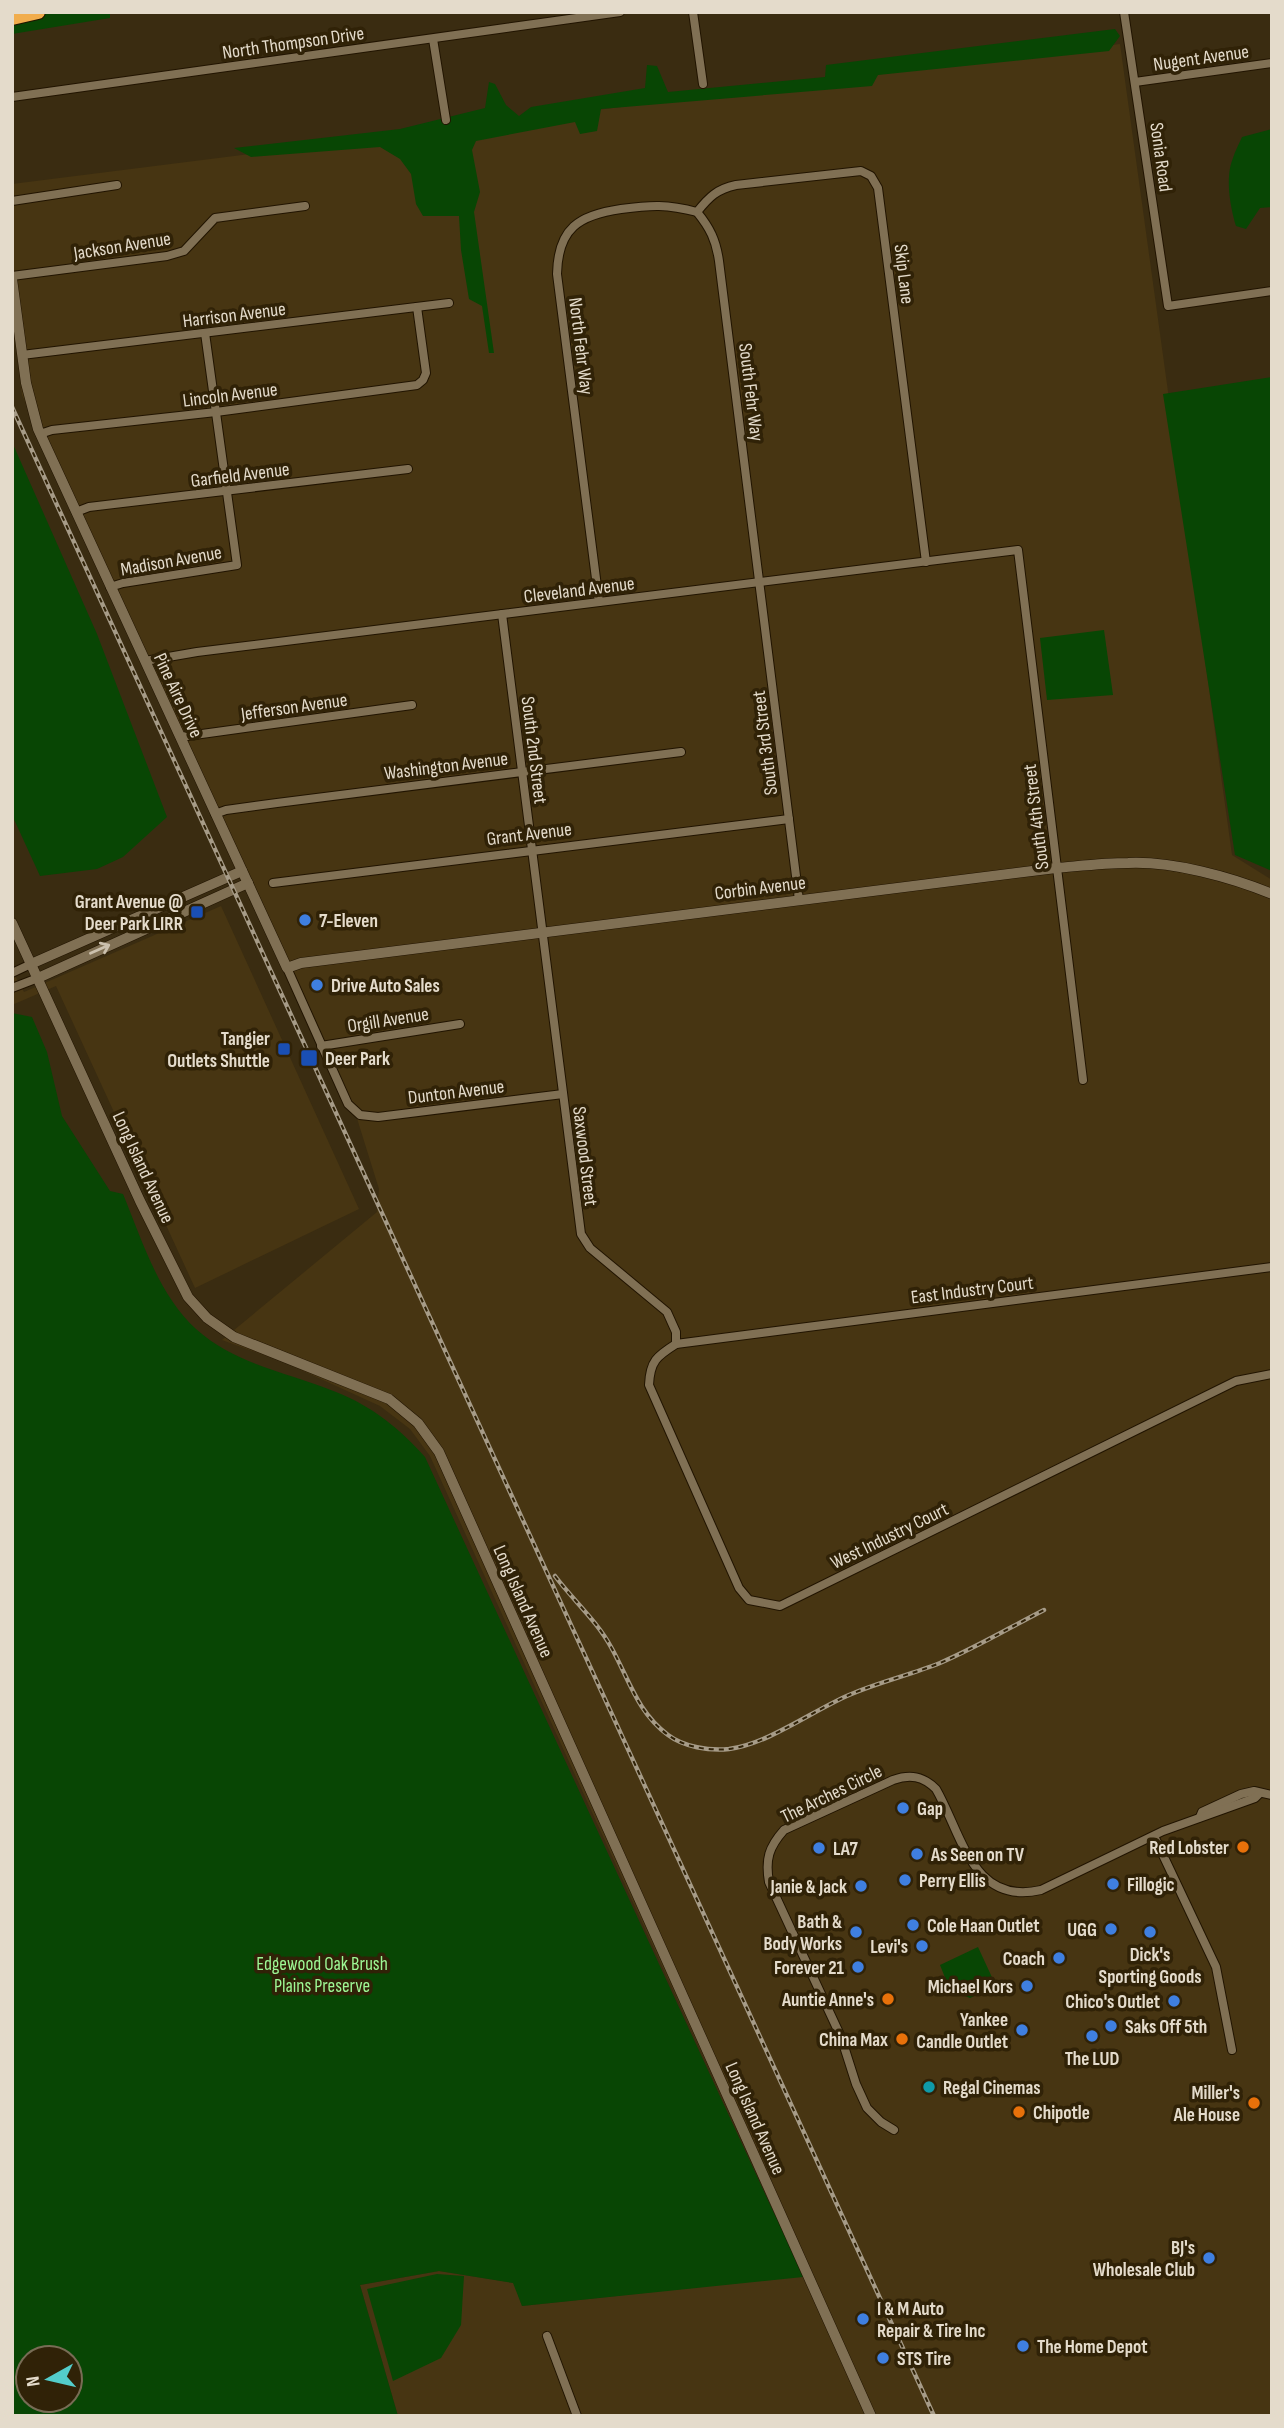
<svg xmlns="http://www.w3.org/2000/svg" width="1284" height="2428" viewBox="0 0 1284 2428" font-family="'Sofia Sans Condensed',sans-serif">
  <rect width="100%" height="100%" fill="#3a2c11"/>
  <!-- built -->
  <g fill="#473512">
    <path d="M1120 44 1232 855 1272 880V2416H398L360 2285 439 2271 514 2283 522 2306 803 2276 430 1456 410 1429 380 1406 286 1363 222 1340 377 1212 379 1189 355 1112 22 395 12 320V184Z"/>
    <path d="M221 906 359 1209 195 1288 56 986 12 1005V970L24 992Z"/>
  </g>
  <!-- green -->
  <g fill="#084604" fill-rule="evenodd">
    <path d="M51 12H110V18L12 34V21Z"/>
    <path d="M1115 29 1120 36 1109 51 878 75 872 86 601 109 597 131 580 134 575 122 476 141 472 150 480 192 474 212 494 353H489L482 306 469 299 461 250 459 216H423L416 204 411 174 400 159 380 147 251 157 234 148 400 129 485 108 489 82 495 84 506 105 519 116 531 107 645 88 647 65 657 66 668 92 825 77 826 65Z"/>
    <path d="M1272 129V207L1260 208 1246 229 1236 226C1230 206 1225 177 1233 158 1235 151 1239 144 1242 137Z"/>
    <path d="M1272 377V871L1235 855 1163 394Z"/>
    <path d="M12 442 97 634 167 817 123 857 97 869 40 876 12 815Z"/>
    <path d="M1104 630 1113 695 1047 700 1040 638Z"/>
    <path d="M12 1013 32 1017 47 1052 62 1116 110 1191 123 1194C142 1240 158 1294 196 1329 236 1365 287 1372 336 1392 372 1406 400 1429 425 1457L773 2211 793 2249V2254L803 2277 522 2306 513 2283 439 2271 360 2285 398 2416H12ZM28 2358H70V2400H28Z"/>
    <path d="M978 1947 996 1986 970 1998 950 1990 940 1965Z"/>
    <path d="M437 2274 464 2276 461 2325 441 2358 393 2381 367 2289Z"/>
  </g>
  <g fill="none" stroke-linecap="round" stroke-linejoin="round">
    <defs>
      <g id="minor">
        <path d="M693 12 703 84"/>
        <path d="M1124 12 1168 306 1272 291"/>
        <path d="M433 39 446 120"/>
        <path d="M1135 82 1272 63"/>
        <path d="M12 97 620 12"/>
        <path d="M12 201 117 185"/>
        <path d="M697 212C710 228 716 240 719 261L799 900"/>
        <path d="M697 212C709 197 717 189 736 185L861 171 871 176 878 188 926 562"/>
        <path d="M12 276 167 256 184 251 215 218 305 206"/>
        <path d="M22 355 449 303"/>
        <path d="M40 434 52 430 216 412 417 385 423 380 426 373 417 307"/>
        <path d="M76 512 89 507 408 469"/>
        <path d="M110 587 123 583 237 565 205 333"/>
        <path d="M599 602 557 274C558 228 579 215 621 209 651 205 667 204 697 212"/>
        <path d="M502 614 581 1234 590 1248 667 1312 676 1332V1344"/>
        <path d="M145 661 197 652 1018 550 1083 1080"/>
        <path d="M180 737 412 705"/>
        <path d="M215 814 226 810 277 803 681 752"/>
        <path d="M273 883 789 819"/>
        <path d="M287 968 348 1104 360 1115 378 1117 563 1094"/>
        <path d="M12 973 31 964"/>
        <path d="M12 988 38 978"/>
        <path d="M321 1046 460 1024"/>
        <path d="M1272 1267 676 1344C657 1356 650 1361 649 1385L739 1588 749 1600 780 1606 1236 1381 1272 1374"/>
        <path d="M1200 1817 1202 1812 1241 1794 1254 1791 1272 1795"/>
        <path d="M1154 1836 1216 1967 1232 2050"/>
        <path d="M894 2130 881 2122 867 2108 856 2084 841 2037 769 1882C765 1859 769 1847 784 1830L893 1780C910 1774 923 1776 936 1789 962 1834 972 1906 1041 1890L1163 1831 1255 1798 1259 1794"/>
        <path d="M547 2336 577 2416"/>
      </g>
      <g id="tertiary">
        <path d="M12 279 26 383 38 429 287 968 301 963 1056 868C1080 866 1104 863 1128 863 1172 861 1231 877 1272 894"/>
        <path d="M12 923 140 1201 188 1297 207 1318 234 1337 389 1399 418 1423 439 1452 871 2416"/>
        <path d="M31 964 242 871"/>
        <path d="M38 978 248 883"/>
      </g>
      <path id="motorway" d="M12 18 38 12"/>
    </defs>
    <!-- minor casing -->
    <use href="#minor" stroke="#211400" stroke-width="10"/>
    <!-- tertiary casing -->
    <use href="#tertiary" stroke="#211400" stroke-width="11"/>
    <!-- motorway casing -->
    <use href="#motorway" stroke="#211400" stroke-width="16"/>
    <!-- minor -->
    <use href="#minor" stroke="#807054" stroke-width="8"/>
    <!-- tertiary -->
    <use href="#tertiary" stroke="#807054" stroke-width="10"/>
    <!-- motorway -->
    <use href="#motorway" stroke="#f1ad4d" stroke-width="14"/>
    <defs>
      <g id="rail">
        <path d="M12 407 934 2416"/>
        <path d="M555 1576C573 1600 597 1621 611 1647 629 1679 637 1712 668 1735 684 1747 709 1751 729 1749 768 1744 812 1711 849 1695 879 1682 910 1675 940 1663 975 1648 1009 1628 1044 1610"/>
      </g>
    </defs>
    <!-- rail casing -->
    <use href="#rail" stroke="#a69b87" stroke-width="4.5"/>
    <!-- rail -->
    <use href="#rail" stroke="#302207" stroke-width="2" stroke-dasharray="5" stroke-linecap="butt"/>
  </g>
  <!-- one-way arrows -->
  <defs><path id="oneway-shaft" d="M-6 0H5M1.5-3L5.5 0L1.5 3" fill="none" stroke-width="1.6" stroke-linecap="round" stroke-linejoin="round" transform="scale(1.75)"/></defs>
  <use stroke="#cbc0ad" href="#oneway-shaft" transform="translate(100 949) rotate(-24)"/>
  <!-- markers -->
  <g fill="#1a4fb4" stroke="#302207" stroke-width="2.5">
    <rect x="190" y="905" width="14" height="14" rx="3.5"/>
    <rect x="277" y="1042" width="14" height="14" rx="3.5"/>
    <rect x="300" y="1049" width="18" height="18" rx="3.5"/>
  </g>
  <g fill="#3f7fe0" stroke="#302207" stroke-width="2.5">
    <circle cx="305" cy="920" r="7"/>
    <circle cx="317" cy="985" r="7"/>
    <circle cx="903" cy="1808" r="7"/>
    <circle cx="819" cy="1848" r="7"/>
    <circle cx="917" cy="1854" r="7"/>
    <circle cx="905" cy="1880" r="7"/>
    <circle cx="1113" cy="1884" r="7"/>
    <circle cx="861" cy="1886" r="7"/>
    <circle cx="913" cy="1925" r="7"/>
    <circle cx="1111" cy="1929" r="7"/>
    <circle cx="856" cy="1932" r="7"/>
    <circle cx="1150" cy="1932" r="7"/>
    <circle cx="922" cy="1946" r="7"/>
    <circle cx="1059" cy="1958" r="7"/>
    <circle cx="858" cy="1967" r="7"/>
    <circle cx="1027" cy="1986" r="7"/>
    <circle cx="1174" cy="2001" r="7"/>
    <circle cx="1111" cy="2026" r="7"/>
    <circle cx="1022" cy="2030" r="7"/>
    <circle cx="1092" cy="2036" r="7"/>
    <circle cx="1209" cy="2258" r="7"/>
    <circle cx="863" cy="2319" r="7"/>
    <circle cx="1023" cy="2346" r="7"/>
    <circle cx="883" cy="2358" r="7"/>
  </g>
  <g fill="#e8710a" stroke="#302207" stroke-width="2.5">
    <circle cx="1243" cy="1847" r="7"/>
    <circle cx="888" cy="1999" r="7"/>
    <circle cx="902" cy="2039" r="7"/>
    <circle cx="1254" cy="2103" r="7"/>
    <circle cx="1019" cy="2112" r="7"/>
  </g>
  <circle fill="#0f9aa8" stroke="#302207" stroke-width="2.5" cx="929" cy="2087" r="7"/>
  <g text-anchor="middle" stroke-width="7" stroke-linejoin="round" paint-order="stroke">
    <!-- street labels -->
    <g font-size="19" fill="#e4dbcb" stroke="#302207">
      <text transform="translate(293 42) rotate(-8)" y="7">North Thompson Drive</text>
      <text transform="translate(1201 57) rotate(-8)" y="7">Nugent Avenue</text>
      <text transform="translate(1162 157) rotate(82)" y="7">Sonia Road</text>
      <text transform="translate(122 245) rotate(-9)" y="7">Jackson Avenue</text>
      <text transform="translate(905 274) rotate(83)" y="7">Skip Lane</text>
      <text transform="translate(234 314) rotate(-7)" y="7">Harrison Avenue</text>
      <text transform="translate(582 346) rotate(83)" y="7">North Fehr Way</text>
      <text transform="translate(752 392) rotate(83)" y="7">South Fehr Way</text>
      <text transform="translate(230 394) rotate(-7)" y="7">Lincoln Avenue</text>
      <text transform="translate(240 474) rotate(-7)" y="7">Garfield Avenue</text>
      <text transform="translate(171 560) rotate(-10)" y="7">Madison Avenue</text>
      <text transform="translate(579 589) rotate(-7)" y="7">Cleveland Avenue</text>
      <text transform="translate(179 695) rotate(65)" y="7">Pine Aire Drive</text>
      <text transform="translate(294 706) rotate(-8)" y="7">Jefferson Avenue</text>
      <text transform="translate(764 743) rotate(-97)" y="7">South 3rd Street</text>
      <text transform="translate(535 750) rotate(83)" y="7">South 2nd Street</text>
      <text transform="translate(446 765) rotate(-7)" y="7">Washington Avenue</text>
      <text transform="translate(1035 817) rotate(-97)" y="7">South 4th Street</text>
      <text transform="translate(529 833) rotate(-7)" y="7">Grant Avenue</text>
      <text transform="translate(760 887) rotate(-7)" y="7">Corbin Avenue</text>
      <text transform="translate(388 1019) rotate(-9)" y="7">Orgill Avenue</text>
      <text transform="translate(456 1091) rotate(-7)" y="7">Dunton Avenue</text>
      <text transform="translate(586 1156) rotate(83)" y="7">Saxwood Street</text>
      <text transform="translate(144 1167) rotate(65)" y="7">Long Island Avenue</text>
      <text transform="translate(972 1289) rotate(-7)" y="7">East Industry Court</text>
      <text transform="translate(889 1535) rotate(-26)" y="7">West Industry Court</text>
      <text transform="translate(524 1601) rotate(66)" y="7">Long Island Avenue</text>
      <text transform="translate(831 1793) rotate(-26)" y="7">The Arches Circle</text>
      <text transform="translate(756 2118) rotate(66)" y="7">Long Island Avenue</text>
    </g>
    <!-- poi labels -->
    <g font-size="19" font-weight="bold" fill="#e4dbcb" stroke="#302207" text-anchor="end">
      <text x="183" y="908">Grant Avenue @<tspan x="183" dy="22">Deer Park LIRR</tspan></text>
      <text x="319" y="927" text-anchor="start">7-Eleven</text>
      <text x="331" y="992" text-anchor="start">Drive Auto Sales</text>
      <text x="270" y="1045">Tangier<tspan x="270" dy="22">Outlets Shuttle</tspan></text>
      <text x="325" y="1065" text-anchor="start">Deer Park</text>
      <text x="917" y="1815" text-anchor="start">Gap</text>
      <text x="1229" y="1854">Red Lobster</text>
      <text x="833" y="1855" text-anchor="start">LA7</text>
      <text x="931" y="1861" text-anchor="start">As Seen on TV</text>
      <text x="919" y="1887" text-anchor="start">Perry Ellis</text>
      <text x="1127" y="1891" text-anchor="start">Fillogic</text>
      <text x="847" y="1893">Janie &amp; Jack</text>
      <text x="842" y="1928">Bath &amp;<tspan x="842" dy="22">Body Works</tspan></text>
      <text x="927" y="1932" text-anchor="start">Cole Haan Outlet</text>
      <text x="1097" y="1936">UGG</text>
      <text x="908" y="1953">Levi's</text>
      <text x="1150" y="1961" text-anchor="middle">Dick's<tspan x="1150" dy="22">Sporting Goods</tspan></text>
      <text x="1045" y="1965">Coach</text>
      <text x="844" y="1974">Forever 21</text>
      <text x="1013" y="1993">Michael Kors</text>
      <text x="874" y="2006">Auntie Anne's</text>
      <text x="1160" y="2008">Chico's Outlet</text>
      <text x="1008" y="2026">Yankee<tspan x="1008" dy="22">Candle Outlet</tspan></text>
      <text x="1125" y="2033" text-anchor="start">Saks Off 5th</text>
      <text x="888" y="2046">China Max</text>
      <text x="1092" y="2065" text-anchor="middle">The LUD</text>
      <text x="943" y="2094" text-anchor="start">Regal Cinemas</text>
      <text x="1240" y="2099">Miller's<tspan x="1240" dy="22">Ale House</tspan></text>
      <text x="1033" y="2119" text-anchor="start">Chipotle</text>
      <text x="1195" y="2254">BJ's<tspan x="1195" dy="22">Wholesale Club</tspan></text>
      <text x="877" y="2315" text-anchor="start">I &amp; M Auto<tspan x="877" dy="22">Repair &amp; Tire Inc</tspan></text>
      <text x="1037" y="2353" text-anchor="start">The Home Depot</text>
      <text x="897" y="2365" text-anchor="start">STS Tire</text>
    </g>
    <!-- park labels -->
    <g font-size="19" fill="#9ef895" stroke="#302207">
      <text x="322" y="1970">Edgewood Oak Brush<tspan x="322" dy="22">Plains Preserve</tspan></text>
    </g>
  </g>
  <!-- border -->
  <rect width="1284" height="2428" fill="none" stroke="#e4dbcb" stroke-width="28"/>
  <!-- north arrow -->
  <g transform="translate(49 2379) rotate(262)"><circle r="33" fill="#302207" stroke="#786c55" stroke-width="2"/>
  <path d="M0-5L12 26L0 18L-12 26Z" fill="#53cdcb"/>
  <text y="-10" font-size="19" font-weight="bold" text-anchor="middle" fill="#e4dbcb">N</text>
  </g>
</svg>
